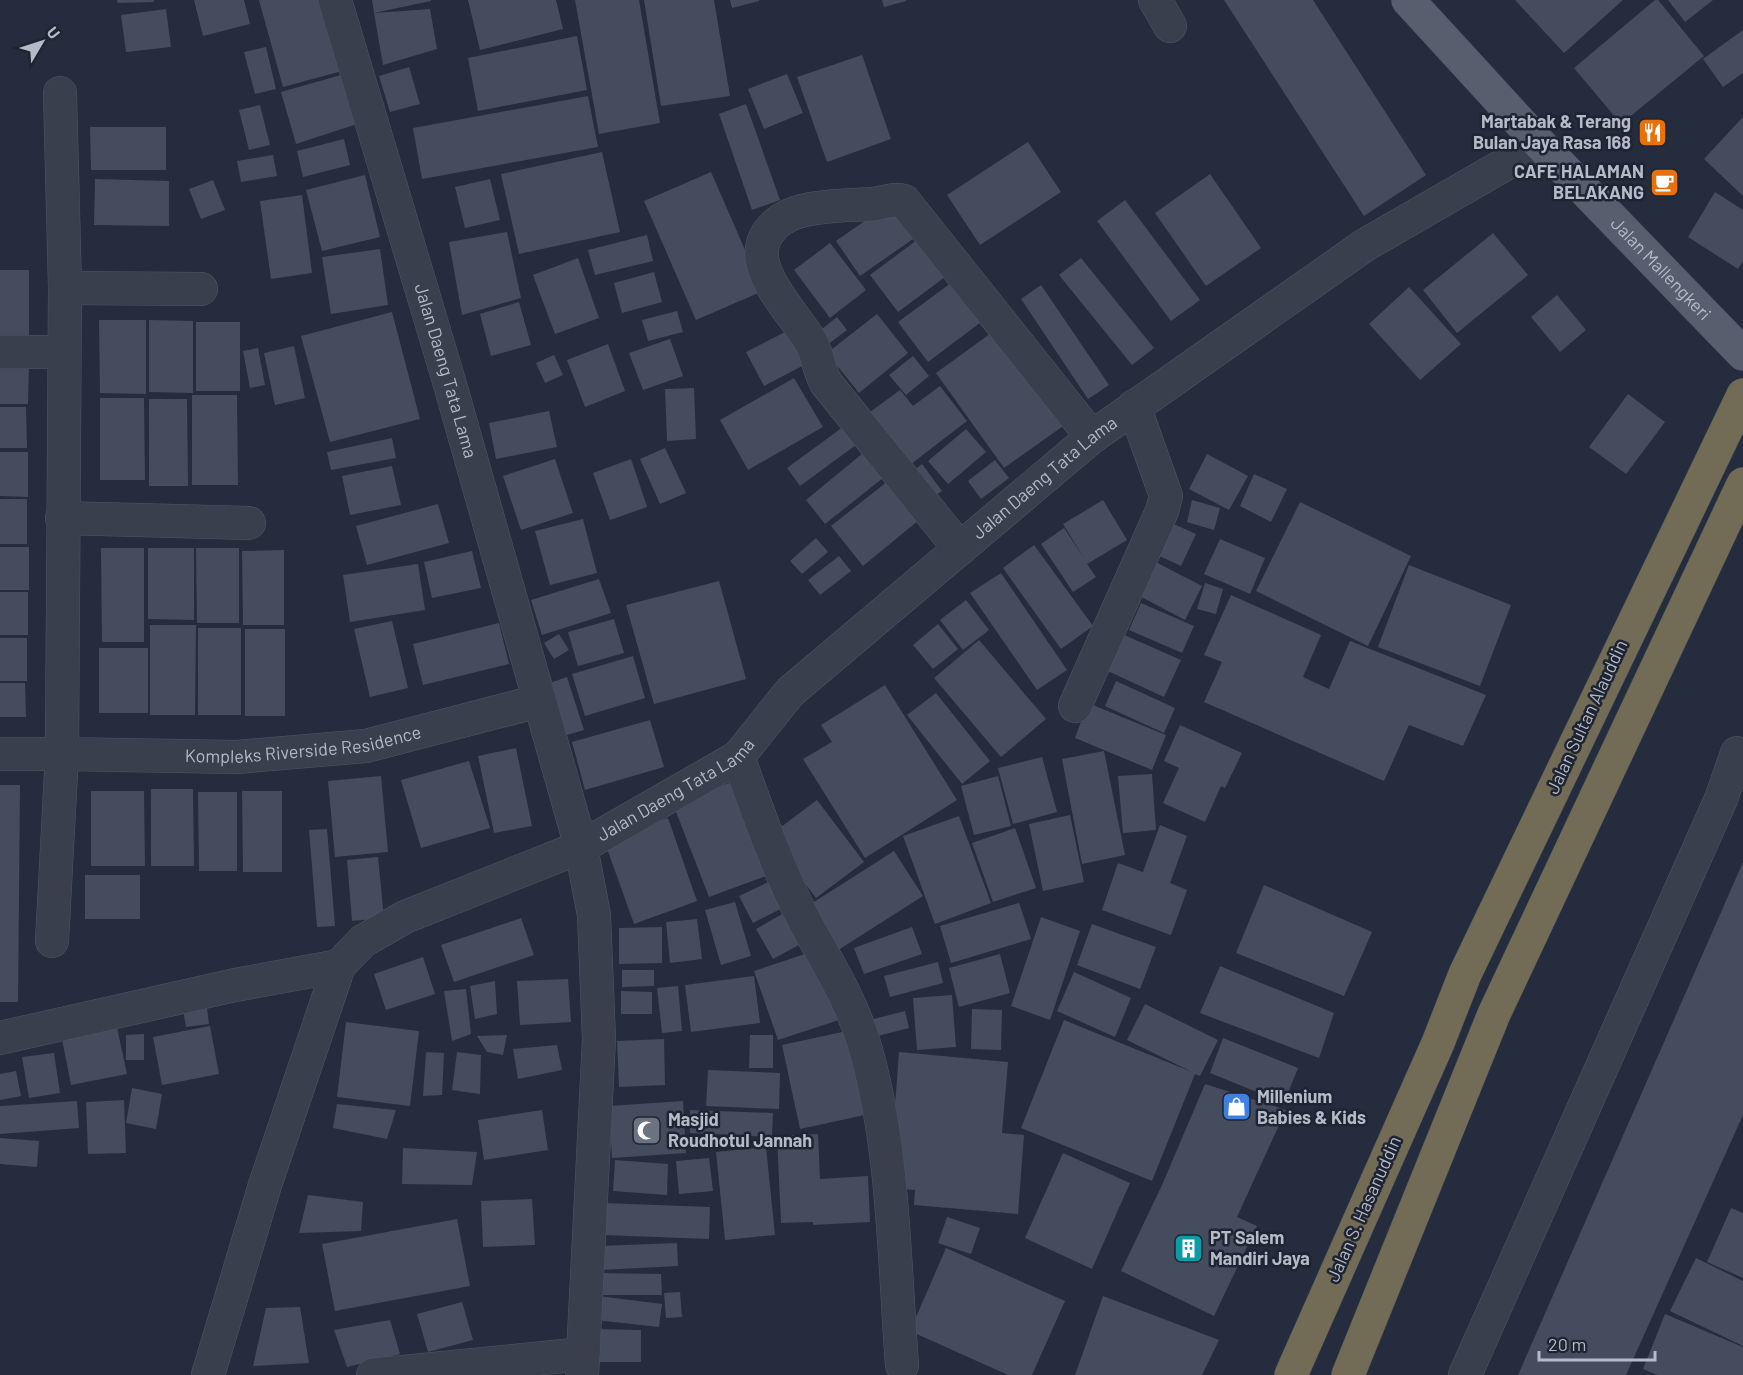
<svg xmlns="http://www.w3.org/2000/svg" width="1743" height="1375" viewBox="0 0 1743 1375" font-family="Barlow,sans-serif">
  <rect width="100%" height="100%" fill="#252c3d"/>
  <!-- building -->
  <g fill="#444c5e">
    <path d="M117 0H154V2L118 3Z"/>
    <path d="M194 0H244L250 24 203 36Z"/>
    <path d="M259 0H327L346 70 283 87Z"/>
    <path d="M372 0H431V1L374 13Z"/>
    <path d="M468 0H556L563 29 480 50Z"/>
    <path d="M575 0H639L660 123 599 134Z"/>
    <path d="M644 0H714L730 96 661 106Z"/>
    <path d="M730 0H759V1L732 8Z"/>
    <path d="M882 0H906V1L884 7Z"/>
    <path d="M1224 0H1313L1426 175 1364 216Z"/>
    <path d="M1515 0H1623L1564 53Z"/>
    <path d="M1655 0H1658L1704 56 1621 124 1574 68Z"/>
    <path d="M1668 0H1713L1685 22Z"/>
    <path d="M166 9 171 47 126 52 121 15Z"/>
    <path d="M430 9 437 49 383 65 374 13Z"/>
    <path d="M1743 30V73L1723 87 1703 59Z"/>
    <path d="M577 36 587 90 478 111 468 58Z"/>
    <path d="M266 47 276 89 255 94 244 52Z"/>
    <path d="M862 55 891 139 827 162 797 77Z"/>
    <path d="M409 67 420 104 390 112 379 76Z"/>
    <path d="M787 74 803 113 764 129 748 89Z"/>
    <path d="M341 75 360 123 296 144 281 92Z"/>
    <path d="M588 96 598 147 422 179 413 128Z"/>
    <path d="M746 104 780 200 752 210 719 114Z"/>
    <path d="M260 105 270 145 249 150 239 110Z"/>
    <path d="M1742 118 1743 119V196L1704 159Z"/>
    <path d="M90 127H166V170H91Z"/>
    <path d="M344 139 350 165 303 177 297 151Z"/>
    <path d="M1028 142 1061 192 980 245 947 195Z"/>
    <path d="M602 152 620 232 519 254 501 174Z"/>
    <path d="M273 155 277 176 241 182 237 161Z"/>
    <path d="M711 172 763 291 696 320 644 201Z"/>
    <path d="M1210 174 1261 248 1206 286 1155 213Z"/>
    <path d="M365 175 380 237 322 251 306 190Z"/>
    <path d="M95 179 169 181V226L94 225Z"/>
    <path d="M490 179 500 220 465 228 455 187Z"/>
    <path d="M213 180 225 210 201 219 189 189Z"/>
    <path d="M1715 192 1743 210V261L1738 269 1688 237Z"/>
    <path d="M302 195 312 273 271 279 260 201Z"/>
    <path d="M1125 200 1200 300 1171 321 1097 221Z"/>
    <path d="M889 204 913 239 860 276 836 241Z"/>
    <path d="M507 232 521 298 462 315 449 242Z"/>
    <path d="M1493 233 1528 275 1457 333 1423 290Z"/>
    <path d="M647 235 653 261 595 275 588 250Z"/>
    <path d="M917 240 945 277 898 312 870 275Z"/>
    <path d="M830 243 866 290 830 318 794 270Z"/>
    <path d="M380 249 388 305 331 314 322 257Z"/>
    <path d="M578 258 599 318 555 334 533 275Z"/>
    <path d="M1081 258 1154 348 1132 365 1059 275Z"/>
    <rect x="0" y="270" width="29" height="77"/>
    <path d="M654 272 662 302 622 313 614 283Z"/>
    <path d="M955 280 985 319 928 362 898 322Z"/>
    <path d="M1041 285 1109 385 1088 399 1021 299Z"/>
    <path d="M1409 287 1461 344 1420 380 1369 324Z"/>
    <path d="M1557 295 1586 330 1560 352 1531 317Z"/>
    <path d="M519 302 531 345 491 356 480 314Z"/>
    <path d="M677 311 683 332 648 341 642 320Z"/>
    <path d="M392 312 420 419 330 442 301 336Z"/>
    <path d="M877 314 908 353 859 393 827 353Z"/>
    <path d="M837 317 847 330 827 345 817 333Z"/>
    <path d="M99 320H146V394L100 393Z"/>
    <path d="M149 320 193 321V393L149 392Z"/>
    <rect x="196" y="322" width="44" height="69"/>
    <path d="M793 328 810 362 764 386 746 352Z"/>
    <path d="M998 328 1066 424 1004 468 936 373Z"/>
    <path d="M670 339 683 376 643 390 629 353Z"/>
    <path d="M608 344 625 391 585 407 567 360Z"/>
    <path d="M294 346 305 398 275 405 264 353Z"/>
    <path d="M258 348 265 385 250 388 243 351Z"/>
    <path d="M554 355 563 375 545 383 536 363Z"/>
    <path d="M913 356 929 376 906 395 889 375Z"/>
    <path d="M0 360 29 361 28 404H0Z"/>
    <path d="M794 378 823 427 748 470 720 420Z"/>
    <path d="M940 386 967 421 902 471 862 418 900 390 913 406Z"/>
    <path d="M694 388 696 439 667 441 665 389Z"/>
    <path d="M1628 394 1665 422 1626 474 1589 447Z"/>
    <path d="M192 395H237L238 485H192Z"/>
    <path d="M100 398H144L145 480H100Z"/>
    <path d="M149 399H187L188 486H149Z"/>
    <path d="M0 407H26L27 448H0Z"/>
    <path d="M549 411 557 447 496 459 489 423Z"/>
    <path d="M843 427 856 445 800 486 787 468Z"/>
    <path d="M966 429 986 452 948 484 928 461Z"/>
    <path d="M392 438 396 458 331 470 327 452Z"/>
    <path d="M665 448 686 493 660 504 640 459Z"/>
    <path d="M0 452H28V497L0 496Z"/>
    <path d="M863 453 883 478 825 524 806 500Z"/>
    <path d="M1207 454 1248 476 1229 510 1189 489Z"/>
    <path d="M555 459 573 513 521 530 503 476Z"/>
    <path d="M631 459 647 507 610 520 593 473Z"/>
    <path d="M995 460 1009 478 981 499 968 481Z"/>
    <path d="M922 464 942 491 929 500 909 474Z"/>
    <path d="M392 466 401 505 350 515 342 476Z"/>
    <path d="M1254 474 1287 489 1271 522 1240 506Z"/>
    <path d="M888 481 919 520 863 566 831 526Z"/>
    <rect x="0" y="499" width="27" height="45"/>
    <path d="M1103 500 1127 540 1087 564 1096 577 1073 592 1041 544 1064 528 1084 558 1063 524Z"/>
    <path d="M1192 500 1220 508 1214 530 1187 522Z"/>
    <path d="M1300 502 1411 556 1368 646 1256 591Z"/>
    <path d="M438 504 449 543 367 565 356 526Z"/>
    <path d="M583 519 597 573 550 585 535 531Z"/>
    <path d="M1167 521 1196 534 1181 566 1153 553Z"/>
    <path d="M816 538 828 552 802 574 790 561Z"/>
    <path d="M1220 539 1265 558 1250 594 1204 574Z"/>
    <path d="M1034 545 1093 626 1061 649 1003 568Z"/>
    <rect x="0" y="547" width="29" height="43"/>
    <path d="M101 548H144V642H102Z"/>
    <path d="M148 548H194V620L148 619Z"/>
    <path d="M196 548H239V623H197Z"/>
    <path d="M284 550V625H243L242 551Z"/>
    <path d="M472 551 481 588 432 598 424 562Z"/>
    <path d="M839 556 851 571 820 595 808 580Z"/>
    <path d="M1146 557 1202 586 1185 620 1128 590Z"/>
    <path d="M418 564 425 610 350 622 343 575Z"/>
    <path d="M1409 565 1511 605 1480 686 1378 647Z"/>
    <path d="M1001 573 1067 670 1037 690 970 593Z"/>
    <path d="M599 579 611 613 542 635 531 600Z"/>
    <path d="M719 581 746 679 654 704 626 605Z"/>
    <path d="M1205 583 1223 589 1216 614 1197 609Z"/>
    <rect x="0" y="592" width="28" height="43"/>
    <path d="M1231 595 1321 635 1303 677 1329 689 1350 641 1486 695 1463 746 1409 725 1384 781 1204 702 1222 662 1204 655Z"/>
    <path d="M966 600 989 630 963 650 940 620Z"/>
    <path d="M1141 603 1194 626 1182 653 1129 630Z"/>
    <path d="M614 619 624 653 578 666 568 632Z"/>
    <path d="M392 621 408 688 370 697 354 629Z"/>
    <path d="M499 623 509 664 423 685 413 644Z"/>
    <path d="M938 624 958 649 933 669 913 645Z"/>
    <path d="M150 625H196L195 715H150Z"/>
    <rect x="198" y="628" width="43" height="87"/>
    <rect x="245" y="629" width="40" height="87"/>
    <path d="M1113 630 1181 660 1164 697 1097 666Z"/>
    <path d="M559 634 569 650 554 659 544 643Z"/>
    <rect x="0" y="638" width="27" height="43"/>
    <path d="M979 640 1046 719 1001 757 934 678Z"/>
    <rect x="99" y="648" width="49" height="65"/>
    <path d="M633 656 645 698 585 716 572 674Z"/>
    <path d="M567 677 584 730 560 737 544 685Z"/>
    <path d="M1116 681 1175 708 1164 733 1105 706Z"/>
    <path d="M0 683H25L26 717H0Z"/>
    <path d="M885 685 957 800 865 858 803 759 832 742 821 725Z"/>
    <path d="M936 693 990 761 962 784 907 715Z"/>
    <path d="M1088 703 1166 735 1152 770 1075 738Z"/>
    <path d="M650 720 664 767 585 790 572 742Z"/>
    <path d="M1180 725 1242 753 1225 788 1221 786 1205 822 1163 803 1179 768 1164 761Z"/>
    <path d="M516 748 532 826 494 833 478 756Z"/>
    <path d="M1104 751 1125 855 1082 864 1062 759Z"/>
    <path d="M1042 757 1057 812 1013 824 998 768Z"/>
    <path d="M469 761 490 828 421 848 401 780Z"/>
    <path d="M1152 774 1156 830 1123 833 1118 776Z"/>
    <path d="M381 776 388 852 335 857 328 781Z"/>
    <path d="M998 776 1011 826 974 835 961 786Z"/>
    <path d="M740 779 777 872 709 897 673 804Z"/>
    <path d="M0 785H20L18 1002H0Z"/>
    <path d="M151 789H193L194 866H151Z"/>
    <path d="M91 791H144L145 866H91Z"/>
    <path d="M242 791H282V872H243Z"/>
    <path d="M198 792H237V871H199Z"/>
    <path d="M817 800 864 862 816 898 769 836Z"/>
    <path d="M1070 815 1084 882 1043 891 1029 824Z"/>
    <path d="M959 816 991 903 935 924 903 836Z"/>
    <path d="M668 818 697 901 634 924 604 840Z"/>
    <path d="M1160 825 1187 836 1170 883 1187 890 1171 935 1102 910 1118 863 1143 872Z"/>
    <path d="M1015 828 1036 888 993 902 972 843Z"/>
    <path d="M327 829 335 926 317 927 309 830Z"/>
    <path d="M894 851 923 896 832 954 803 909Z"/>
    <path d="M378 857 384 918 352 921 347 860Z"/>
    <path d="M1743 862V1115L1626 1375H1518Z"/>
    <rect x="85" y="875" width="55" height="44"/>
    <path d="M777 878 790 904 753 923 739 896Z"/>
    <path d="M1264 885 1372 932 1344 996 1236 953Z"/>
    <path d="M735 902 751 956 721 965 705 910Z"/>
    <path d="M1019 903 1031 939 951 963 940 926Z"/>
    <path d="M793 908 810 939 773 959 756 929Z"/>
    <path d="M1041 917 1080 931 1050 1020 1011 1006Z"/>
    <path d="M521 918 534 955 454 982 441 945Z"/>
    <path d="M697 919 702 959 670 963 666 922Z"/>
    <path d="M1092 924 1156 947 1140 989 1077 965Z"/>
    <path d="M662 927V963L619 964V928Z"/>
    <path d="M912 927 922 954 864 974 854 948Z"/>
    <path d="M817 950 842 1019 778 1040 754 971Z"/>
    <path d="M1000 954 1010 993 959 1007 949 968Z"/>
    <path d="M423 957 435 994 386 1010 374 974Z"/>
    <path d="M938 962 943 983 890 997 884 976Z"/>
    <path d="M1220 966 1334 1013 1319 1058 1200 1013Z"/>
    <path d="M622 970H654V986L622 987Z"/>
    <path d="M1074 972 1131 998 1115 1037 1057 1011Z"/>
    <path d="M754 976 760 1023 691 1032 685 985Z"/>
    <path d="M568 979 571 1022 520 1025 517 981Z"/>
    <path d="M495 981 497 1014 475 1019 470 986Z"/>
    <path d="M678 986 682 1031 662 1033 657 988Z"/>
    <path d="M466 989 471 1034 452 1041 444 991Z"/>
    <path d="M621 991 652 992V1014H621Z"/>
    <path d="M952 995 956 1047 917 1050 913 998Z"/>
    <path d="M206 1000 209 1024 186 1027 182 1004Z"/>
    <path d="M1145 1004 1218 1040 1200 1076 1195 1074 1152 1181 1021 1128 1064 1020 1192 1072 1127 1040Z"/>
    <path d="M972 1009 1002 1010 1001 1050 971 1049Z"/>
    <path d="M905 1011 909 1028 866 1039 862 1022Z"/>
    <path d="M346 1022 419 1031 410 1106 337 1097Z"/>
    <path d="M116 1023 127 1074 71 1085 61 1034Z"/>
    <path d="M210 1026 219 1074 162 1085 153 1037Z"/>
    <path d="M856 1029 874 1113 800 1129 782 1045Z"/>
    <path d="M144 1034V1060H126V1035Z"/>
    <path d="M507 1035 503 1055 487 1052 477 1036Z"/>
    <path d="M750 1035H773V1068H749Z"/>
    <path d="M1223 1038 1298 1068 1284 1103 1210 1073Z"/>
    <path d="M664 1039 665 1085 619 1087 617 1041Z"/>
    <path d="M557 1045 562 1070 518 1079 513 1049Z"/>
    <path d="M426 1052 444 1053 442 1095 423 1096Z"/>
    <path d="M457 1052 481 1055 480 1094 452 1090Z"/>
    <path d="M899 1052 1008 1062 1002 1133 1024 1135 1018 1214 914 1205 915 1190 889 1188Z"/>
    <path d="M54 1053 60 1093 29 1098 22 1057Z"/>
    <path d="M708 1070 780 1073 779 1109 706 1106Z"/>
    <path d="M16 1071 21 1096 0 1100V1074Z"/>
    <path d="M1205 1084 1286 1110 1237 1217 1257 1226 1214 1316 1121 1271 1162 1185Z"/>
    <path d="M132 1088 162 1094 156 1129 126 1123Z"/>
    <path d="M124 1100 126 1153 88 1154 86 1102Z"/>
    <path d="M77 1101 79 1128 0 1134V1106Z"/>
    <path d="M683 1101 686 1153 612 1158 609 1106Z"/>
    <path d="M337 1104 396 1110 387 1139 333 1128Z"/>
    <path d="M542 1110 548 1150 484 1160 478 1120Z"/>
    <path d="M690 1110 773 1113 772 1137 690 1133Z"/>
    <path d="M818 1134 820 1179 868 1176 870 1222 813 1225V1222L781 1223 777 1136Z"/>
    <path d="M0 1138 39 1141 37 1167 0 1164Z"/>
    <path d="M766 1147 775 1235 725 1240 716 1152Z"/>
    <path d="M403 1148 477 1152 472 1185 402 1184Z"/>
    <path d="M1063 1153 1130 1183 1092 1269 1025 1238Z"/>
    <path d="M709 1158 713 1191 679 1194 676 1161Z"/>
    <path d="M615 1160 668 1164 667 1195 613 1191Z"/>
    <path d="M308 1195 363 1202 361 1231 299 1233Z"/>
    <path d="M532 1199 535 1245 483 1247 481 1201Z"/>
    <path d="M603 1203 710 1207 709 1239 602 1235Z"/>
    <path d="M1731 1208 1743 1213V1278L1707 1262Z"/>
    <path d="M947 1217 980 1228 971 1254 938 1243Z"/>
    <path d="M457 1219 470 1286 335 1311 322 1244Z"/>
    <path d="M677 1243 678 1266 600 1270 599 1246Z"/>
    <path d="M946 1248 1065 1301 1032 1375H1008L910 1331Z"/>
    <path d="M1696 1258 1743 1281V1346L1670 1311Z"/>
    <path d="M598 1273 661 1274 662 1295H598Z"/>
    <path d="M680 1292 682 1317 666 1318 664 1293Z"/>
    <path d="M598 1296 662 1304 659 1327 595 1320Z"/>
    <path d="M1103 1296 1219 1340 1202 1375H1075Z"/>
    <path d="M462 1302 473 1340 428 1352 417 1314Z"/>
    <path d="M300 1307 309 1363 253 1366 266 1308Z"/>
    <path d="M1665 1314 1743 1347V1375H1657L1643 1369Z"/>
    <path d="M390 1320 400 1354 347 1367 334 1330Z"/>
    <path d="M598 1329 641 1330V1362H598Z"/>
  </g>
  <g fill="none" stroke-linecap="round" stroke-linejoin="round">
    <defs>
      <g id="minor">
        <path id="s1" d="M335 0 449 381 581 847 594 915 599 1039 582 1375"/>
        <path d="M1155 0 1170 26"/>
        <path id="s2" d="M60 93 65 288 62 754 237 757 366 746 539 701"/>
        <path d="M65 288 201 289"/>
        <path d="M0 352H63"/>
        <path d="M62 518 249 523"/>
        <path d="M960 549 826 383C819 370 818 357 812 344 795 312 739 264 772 228 783 215 801 210 817 208 836 205 854 205 873 204 884 203 892 198 904 201L1092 437"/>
        <path d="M1075 706 1162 511 1166 496 1134 406"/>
        <path d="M0 754H62L52 941"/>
        <path d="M738 757C758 812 778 870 805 922 826 960 850 998 863 1040 894 1142 894 1259 902 1365"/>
        <path d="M0 1038 235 985 339 966"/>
        <path id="s3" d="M208 1375 265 1185 339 966 363 941 405 917 581 847 738 757 790 692 1092 437 1365 245 1540 144"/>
        <path d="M373 1375 583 1354"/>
        <path d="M1465 1375 1721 799 1737 753 1743 756"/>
      </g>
      <g id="major">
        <path id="s4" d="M1408 0 1540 144 1743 354"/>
      </g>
      <g id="highway">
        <path d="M1291 1375 1438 1043 1465 974 1743 395"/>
        <path d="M1348 1375 1494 1014 1743 484"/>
      </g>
    </defs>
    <!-- minor casing -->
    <use href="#minor" stroke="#515765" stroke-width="34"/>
    <!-- major casing -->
    <use href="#major" stroke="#424856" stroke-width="34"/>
    <!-- highway casing -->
    <use href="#highway" stroke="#414755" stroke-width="34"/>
    <!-- minor -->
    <use href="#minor" stroke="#393f4d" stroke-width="33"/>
    <!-- major -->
    <use href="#major" stroke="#575e6d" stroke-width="33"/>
    <!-- highway -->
    <use href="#highway" stroke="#726b56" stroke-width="33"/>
  </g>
  <!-- icons -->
  <defs>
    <symbol id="restaurant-square" viewBox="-11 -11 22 22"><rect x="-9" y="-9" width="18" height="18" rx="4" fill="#e8710a" stroke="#1e2432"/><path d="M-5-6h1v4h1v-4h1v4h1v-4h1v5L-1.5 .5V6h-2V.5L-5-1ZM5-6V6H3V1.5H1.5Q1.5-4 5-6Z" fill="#fff"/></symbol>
    <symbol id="cafe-square" viewBox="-11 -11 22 22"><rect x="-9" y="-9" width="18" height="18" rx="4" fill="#e8710a" stroke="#1e2432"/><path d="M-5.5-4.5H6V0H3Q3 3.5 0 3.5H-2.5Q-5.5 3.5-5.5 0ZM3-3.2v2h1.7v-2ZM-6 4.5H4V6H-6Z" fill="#fff"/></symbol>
    <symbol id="shop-square" viewBox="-11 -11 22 22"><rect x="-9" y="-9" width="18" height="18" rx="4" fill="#3f7fe0" stroke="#1e2432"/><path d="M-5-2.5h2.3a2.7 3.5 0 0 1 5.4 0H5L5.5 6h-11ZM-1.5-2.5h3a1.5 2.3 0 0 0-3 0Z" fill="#fff"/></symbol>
    <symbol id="mosque-square" viewBox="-11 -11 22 22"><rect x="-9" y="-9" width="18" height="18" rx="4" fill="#6b7280" stroke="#1e2432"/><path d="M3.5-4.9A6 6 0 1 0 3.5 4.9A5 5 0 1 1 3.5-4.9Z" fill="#fff"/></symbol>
    <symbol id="building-square" viewBox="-11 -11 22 22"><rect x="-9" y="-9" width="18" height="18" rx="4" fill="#0f9aa8" stroke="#1e2432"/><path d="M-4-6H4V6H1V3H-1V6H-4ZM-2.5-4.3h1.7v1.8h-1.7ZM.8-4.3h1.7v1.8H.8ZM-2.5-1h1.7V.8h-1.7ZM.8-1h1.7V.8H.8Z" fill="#fff"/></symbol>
  </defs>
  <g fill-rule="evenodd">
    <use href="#restaurant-square" x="1636" y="116" width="33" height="33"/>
    <use href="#cafe-square" x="1648" y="166" width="33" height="33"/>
    <use href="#shop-square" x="1220" y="1090" width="33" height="33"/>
    <use href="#mosque-square" x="630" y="1114" width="33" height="33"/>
    <use href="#building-square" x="1172" y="1232" width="33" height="33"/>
  </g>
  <g text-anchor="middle" stroke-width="5" stroke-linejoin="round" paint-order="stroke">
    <!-- poi labels -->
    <g font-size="18" font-weight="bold" fill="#b5bac8" stroke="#1e2432" text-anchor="start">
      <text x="1631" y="128" text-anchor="end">Martabak &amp; Terang<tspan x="1631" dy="21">Bulan Jaya Rasa 168</tspan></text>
      <text x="1644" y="178" text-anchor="end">CAFE HALAMAN<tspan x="1644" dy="21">BELAKANG</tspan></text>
      <text x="1257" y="1103">Millenium<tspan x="1257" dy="21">Babies &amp; Kids</tspan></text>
      <text x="668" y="1126">Masjid<tspan x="668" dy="21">Roudhotul Jannah</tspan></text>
      <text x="1210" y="1244">PT Salem<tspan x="1210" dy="21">Mandiri Jaya</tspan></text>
    </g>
    <!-- street labels -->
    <g font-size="18" fill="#b5bac8" stroke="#1e2432">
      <text dy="6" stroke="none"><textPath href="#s4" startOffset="369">Jalan Mallengkeri</textPath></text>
      <text dy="6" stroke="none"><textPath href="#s1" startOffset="387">Jalan Daeng Tata Lama</textPath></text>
      <text dy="6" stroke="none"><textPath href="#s3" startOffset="1299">Jalan Daeng Tata Lama</textPath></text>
      <text transform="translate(1587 717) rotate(-65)" y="6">Jalan Sultan Alauddin</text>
      <text dy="6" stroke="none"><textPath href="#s2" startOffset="903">Kompleks Riverside Residence</textPath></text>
      <text dy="6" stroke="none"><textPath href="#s3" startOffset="813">Jalan Daeng Tata Lama</textPath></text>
      <text transform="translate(1364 1209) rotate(-66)" y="6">Jalan S. Hasanuddin</text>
    </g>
  </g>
  <!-- north arrow -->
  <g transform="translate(42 42) rotate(51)" stroke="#1e2432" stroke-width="4.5" paint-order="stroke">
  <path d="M0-4.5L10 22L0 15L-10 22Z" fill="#b5bac8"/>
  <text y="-9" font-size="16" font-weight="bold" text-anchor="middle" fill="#b5bac8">U</text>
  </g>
  <!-- scale -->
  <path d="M1539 1351v9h116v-9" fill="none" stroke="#b5bac8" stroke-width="3"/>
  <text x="1548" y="1351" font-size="18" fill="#b5bac8" stroke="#1e2432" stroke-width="4.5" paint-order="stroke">20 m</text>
</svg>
